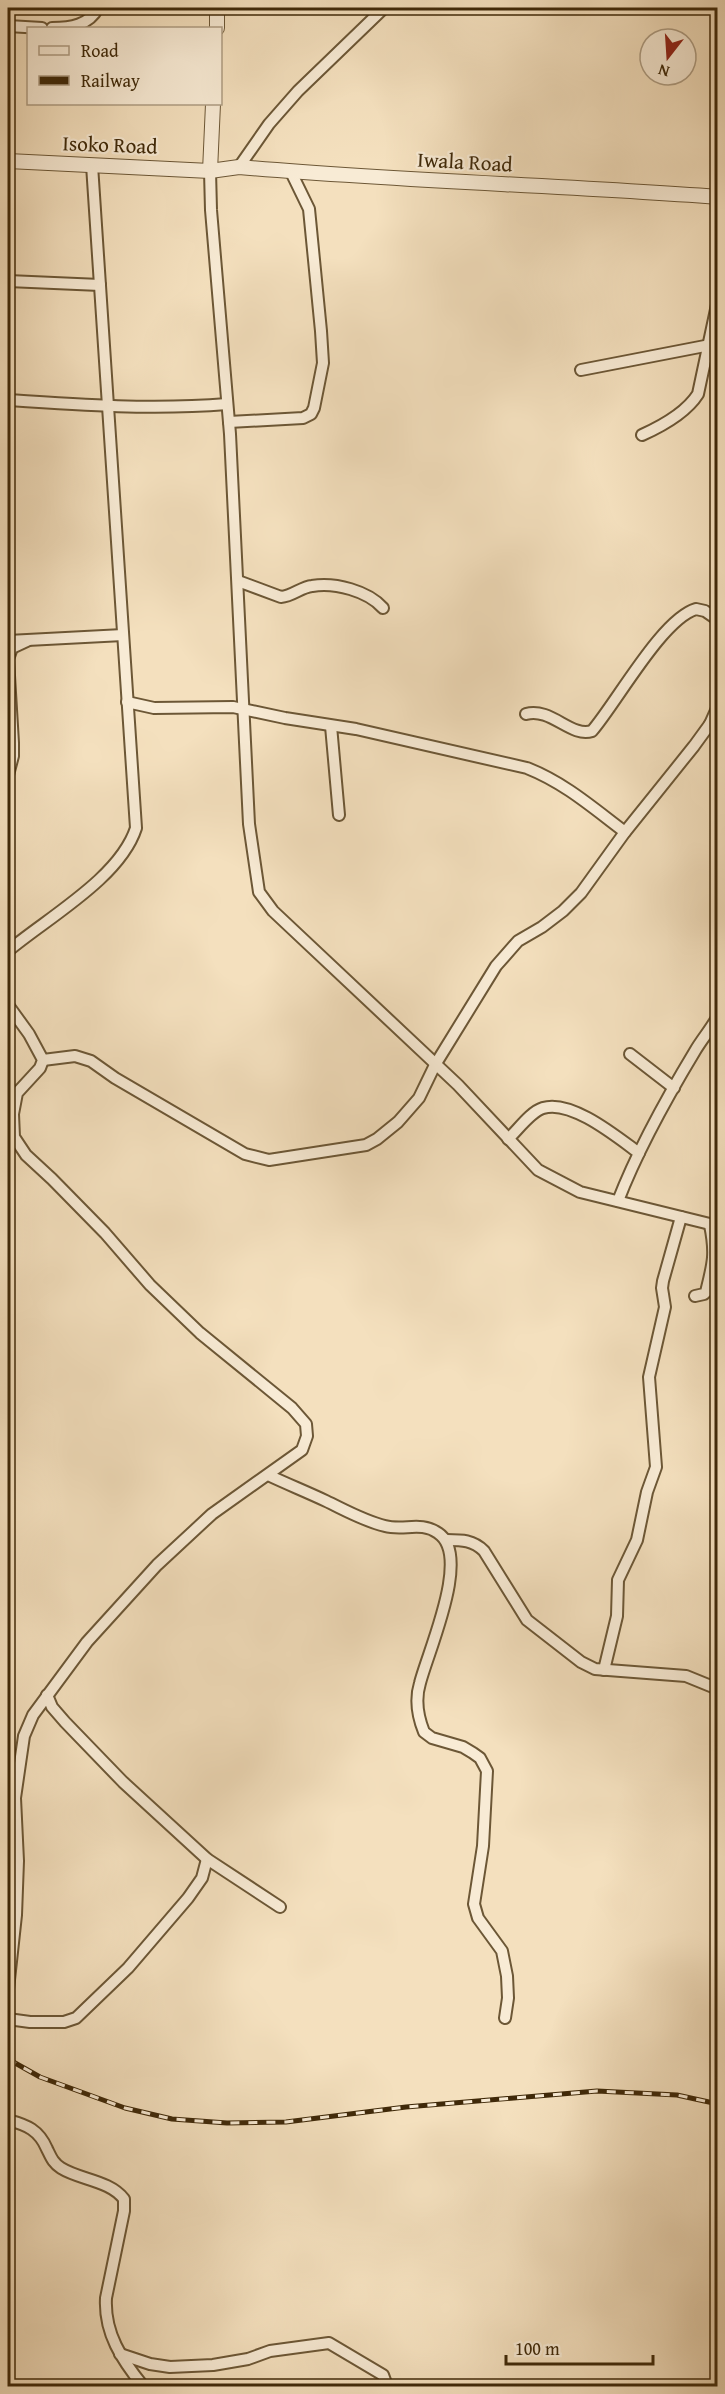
<svg xmlns="http://www.w3.org/2000/svg" width="725" height="2394" viewBox="0 0 725 2394" font-family="'Gentium Book Plus',serif">
  <rect width="100%" height="100%" fill="#f4e0be"/>
  <filter id="stains"><feTurbulence type="fractalNoise" baseFrequency=".00333" numOctaves="4"/><feColorMatrix values="0 0 0 0 .2 0 0 0 0 .09 0 0 0 0 .02 0 0 0 .5 -.17"/></filter>
  <radialGradient id="worn" r=".72"><stop offset=".6" stop-color="#630" stop-opacity="0"/><stop offset="1" stop-color="#630" stop-opacity=".3"/></radialGradient>
  <g fill="none" stroke-linecap="round" stroke-linejoin="round">
    <defs>
      <g id="minor">
        <path d="M8 26 42 28"/>
        <path d="M52 28C71 28 89 25 98 8"/>
        <path d="M239 167 269 124 298 91 384 8"/>
        <path d="M210 171 211 210 230 434 249 824 259 892 273 911 458 1085 538 1170 580 1192 718 1226"/>
        <path d="M8 281 100 285"/>
        <path d="M581 370 710 345"/>
        <path d="M8 400C81 405 153 410 227 404"/>
        <path d="M229 422 303 418 311 414 314 408 323 363 321 331 309 209 291 172"/>
        <path d="M642 435C662 426 686 413 698 394L718 300"/>
        <path d="M238 581 281 597C293 596 301 587 312 586 335 582 368 591 383 608"/>
        <path d="M8 641 123 635"/>
        <path d="M127 702 154 708 233 707 285 718 356 729 527 768C565 783 593 808 625 832"/>
        <path d="M526 714C551 707 571 738 592 731 617 702 662 619 696 609L705 611 718 620"/>
        <path d="M710 724 718 734"/>
        <path d="M331 726 339 815"/>
        <path d="M8 775 13 756V743L8 659 12 648 27 641"/>
        <path d="M8 951C47 918 120 878 136 828L92 165"/>
        <path d="M8 1005 29 1034 43 1060 40 1068 17 1093 13 1114 14 1137 26 1155 52 1179 105 1233 150 1285 200 1333 292 1408 306 1424 307 1436 302 1450 212 1514 157 1565 87 1642 33 1715 24 1736 15 1798 18 1861 16 1915 8 1989"/>
        <path d="M630 1054 674 1088"/>
        <path d="M43 1060 75 1056 91 1061 115 1078 245 1154 269 1160 366 1145 377 1139 398 1122 419 1098 435 1065 496 966 518 941 542 927 563 911 581 893 625 832 694 746 710 724 718 706"/>
        <path d="M508 1139C518 1130 530 1112 543 1108 571 1099 617 1137 639 1153"/>
        <path d="M618 1201C638 1149 666 1099 695 1051 702 1039 711 1029 718 1016"/>
        <path d="M695 1296 704 1294 706 1292C713 1264 716 1254 710 1225"/>
        <path d="M268 1475C287 1484 307 1492 326 1501 345 1510 364 1521 385 1526 404 1531 421 1521 438 1533 472 1555 428 1651 420 1683 415 1699 418 1717 424 1732L432 1738 463 1747 473 1753 480 1758 487 1771 483 1846 474 1904 478 1918 502 1951 507 1976 508 1998 505 2018"/>
        <path d="M447 1540C462 1540 473 1540 484 1551L527 1620 581 1662 595 1669 686 1676 718 1689"/>
        <path d="M604 1670 617 1616 618 1580 637 1540 647 1492 656 1467 649 1377 665 1307 662 1288 663 1281 681 1217"/>
        <path d="M47 1695 52 1707 65 1722 123 1782 207 1859 280 1907"/>
        <path d="M8 2019 30 2022H64L76 2018 128 1968 188 1898 202 1878 207 1859"/>
        <path d="M8 2120C27 2125 39 2130 47 2149 51 2157 53 2163 61 2168 80 2180 109 2180 124 2199V2211L106 2298C104 2333 122 2360 143 2386"/>
        <path d="M120 2354 150 2364 170 2367 213 2365 248 2359 270 2351 329 2343 383 2375 387 2386"/>
      </g>
      <g id="tertiary">
        <path d="M217 28V8"/>
        <path d="M8 161 210 171 239 167C398 181 558 185 718 197"/>
        <path d="M210 171 213 104"/>
      </g>
    </defs>
    <!-- minor casing -->
    <use href="#minor" stroke="#6c5736" stroke-width="14"/>
    <!-- tertiary casing -->
    <use href="#tertiary" stroke="#6c5736" stroke-width="16"/>
    <!-- minor -->
    <use href="#minor" stroke="#f8ebd5" stroke-width="10"/>
    <!-- tertiary -->
    <use href="#tertiary" stroke="#f8ebd5" stroke-width="14"/>
    <defs>
      <path id="rail" d="M8 2059 40 2077 125 2108 172 2119 227 2123 286 2122 406 2107 597 2091 677 2095 718 2104"/>
    </defs>
    <!-- rail casing -->
    <use href="#rail" stroke="#3f2909" stroke-width="5"/>
    <!-- rail -->
    <use href="#rail" stroke="#f8ebd5" stroke-width="3" stroke-dasharray="9" stroke-linecap="butt"/>
  </g>
  <g text-anchor="middle" stroke-width="4.5" stroke-linejoin="round" paint-order="stroke">
    <!-- street labels -->
    <g font-size="21" fill="#3f2909" stroke="#f8ebd5">
      <text transform="translate(110 145) rotate(2)" y="7">Isoko Road</text>
      <text transform="translate(465 162) rotate(3)" y="7">Iwala Road</text>
    </g>
  </g>
  <!-- margin -->
  <rect width="725" height="2394" fill="none" stroke="#f4e0be" stroke-width="30"/>
  <rect x="9" y="9" width="707" height="2376" fill="none" stroke="#3f2909" stroke-width="3"/>
  <rect x="15" y="15" width="695" height="2364" fill="none" stroke="#3f2909" stroke-width="1.5"/>
  <!-- legend -->
  <rect x="27" y="27" width="195" height="78" fill="#f8ebd5" stroke="#ae9d83" stroke-width="1.5"/>
  <rect x="39" y="46" width="30" height="9" fill="#f8ebd5" stroke="#ae9d83" stroke-width="1.5"/>
  <text x="81" y="57" font-size="18" fill="#3f2909">Road</text>
  <rect x="39" y="76" width="30" height="9" fill="#3f2909" stroke="#ae9d83" stroke-width="1.5"/>
  <text x="81" y="87" font-size="18" fill="#3f2909">Railway</text>
  <!-- north arrow -->
  <g transform="translate(668 57) rotate(197)"><circle r="28" fill="#f8ebd5" stroke="#ae9d83" stroke-width="1.5"/>
  <path d="M0-4.5L10 22L0 15L-10 22Z" fill="#8f2418"/>
  <text y="-9" font-size="16" font-weight="bold" text-anchor="middle" fill="#3f2909">N</text>
  </g>
  <!-- scale -->
  <path d="M506 2355v9h147v-9" fill="none" stroke="#3f2909" stroke-width="3"/>
  <text x="515" y="2355" font-size="18" fill="#3f2909" stroke="#f8ebd5" stroke-width="4.5" paint-order="stroke">100 m</text>
  <rect width="100%" height="100%" filter="url(#stains)"/>
  <rect width="100%" height="100%" fill="url(#worn)"/>
</svg>
